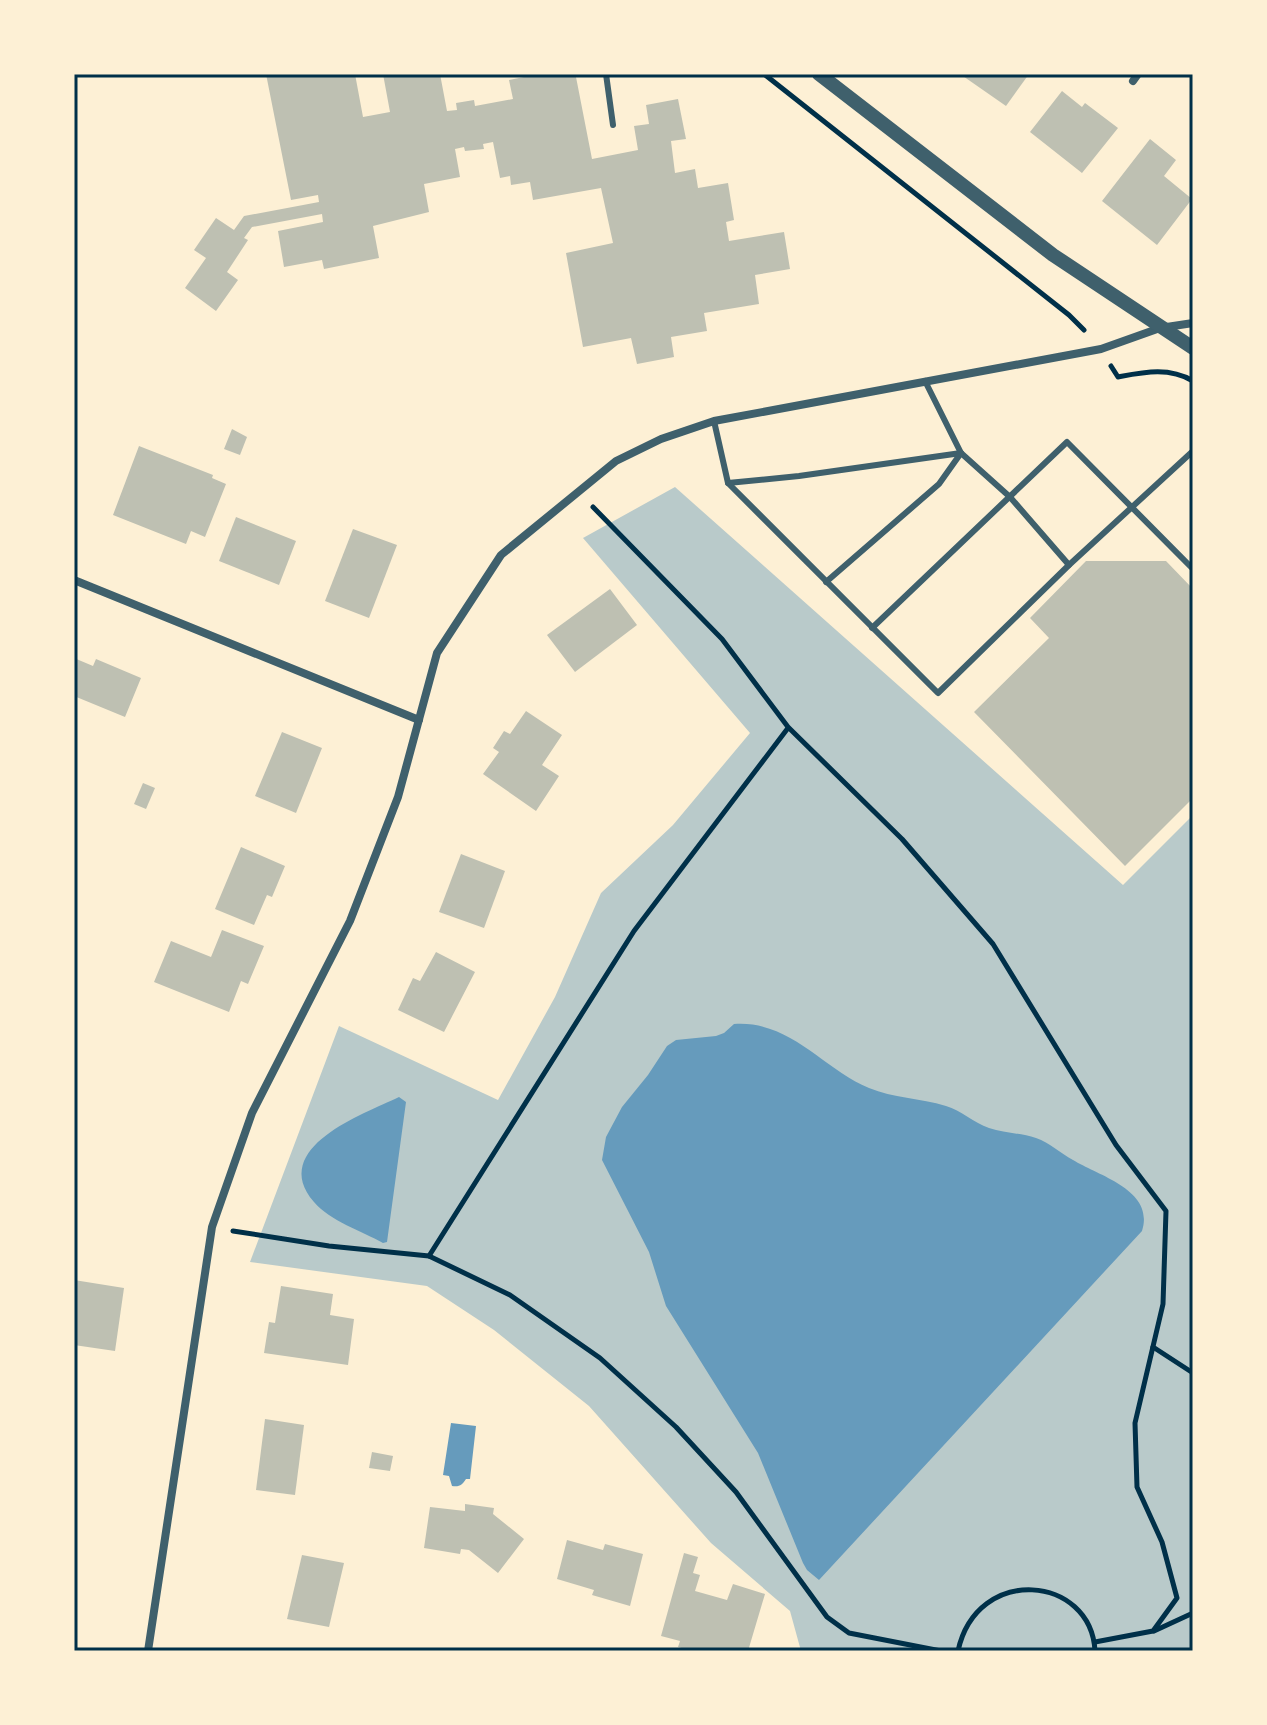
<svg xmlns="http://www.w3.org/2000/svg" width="1267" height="1725" viewBox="0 0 1267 1725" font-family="Figtree,sans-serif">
  <rect width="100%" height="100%" fill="#fdf0d5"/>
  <!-- green -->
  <path fill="#b9caca" d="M675 487 1123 885 1193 815V1651H801L790 1611 711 1543 589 1406 494 1330 427 1286 250 1262 339 1026 498 1100 555 997 601 893 673 825 750 733 583 538Z"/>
  <!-- water -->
  <g fill="#669bbc">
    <path d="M734 1024C790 1020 822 1068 869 1088 893 1098 920 1098 946 1106 961 1110 974 1123 989 1128 1004 1133 1021 1133 1036 1138 1050 1143 1060 1153 1073 1160 1099 1176 1155 1190 1142 1231L819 1580 807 1570 803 1563 758 1453 666 1306 649 1252 602 1160 606 1137 622 1107 648 1075 667 1046 676 1040 716 1036 724 1033Z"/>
    <path d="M399 1097 406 1102 387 1242 383 1243C362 1231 330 1221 314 1202 268 1148 363 1114 399 1097Z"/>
    <path d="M451 1423 476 1426 470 1479H466C462 1485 460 1487 452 1486L449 1476 443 1475Z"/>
  </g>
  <!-- building -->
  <g fill="#bec0b2">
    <path d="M266 74H355L363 117 390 112 383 74H440L447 111 457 110 456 103 474 100 475 106 513 99 509 80 539 74H581L576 77 592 159 638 150 634 126 649 124 646 105 678 99 686 139 671 141 675 173 695 169 698 188 728 183 734 220 726 222 729 241 784 232 790 269 755 275 759 304 704 313 707 331 671 337 674 357 637 364 631 338 583 347 566 253 613 243 601 188 533 200 530 182 511 185 510 176 500 178 493 142 483 144 484 149 465 151 464 147 455 149 460 177 424 184 429 212 373 226 379 258 324 269 322 260 284 267 278 231 323 222 322 214 252 227 244 238 248 240 227 272 238 280 216 311 185 288 206 258 194 250 216 218 234 230 244 216 319 202 318 195 291 200Z"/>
    <path d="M960 74H1029L1006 106Z"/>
    <path d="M1062 91 1082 107 1085 103 1118 128 1082 173 1030 132Z"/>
    <path d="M1150 139 1176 160 1164 176 1192 199 1157 245 1102 201Z"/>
    <path d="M232 429 247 437 240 455 224 449Z"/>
    <path d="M139 446 213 475 212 478 226 484 205 537 191 531 186 544 113 515Z"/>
    <path d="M236 517 296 541 279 585 219 561Z"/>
    <path d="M353 529 397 545 369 618 325 601Z"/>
    <path d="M1086 561H1166L1193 589V798L1125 866 974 712 1049 638 1030 618Z"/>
    <path d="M610 589 637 625 575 672 547 635Z"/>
    <path d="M74 658 93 666 96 659 141 678 125 717 74 696Z"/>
    <path d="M526 711 562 735 542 765 559 776 536 811 483 774 499 752 493 748 504 731 510 734Z"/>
    <path d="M282 732 322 748 296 813 255 796Z"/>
    <path d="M143 783 155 788 146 809 134 804Z"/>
    <path d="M241 847 285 866 272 897 267 895 254 925 215 909Z"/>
    <path d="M461 854 505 871 484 928 439 912Z"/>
    <path d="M222 930 264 946 248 984 241 981 229 1012 154 982 171 941 211 957Z"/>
    <path d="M436 952 475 972 444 1032 398 1010 413 978 420 981Z"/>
    <path d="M74 1280 124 1288 115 1351 74 1345Z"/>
    <path d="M281 1286 333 1294 330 1315 354 1319 348 1365 264 1353 269 1322 275 1323Z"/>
    <path d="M265 1419 304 1425 295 1495 256 1490Z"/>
    <path d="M372 1452 393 1456 390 1471 369 1468Z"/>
    <path d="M465 1504 494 1508 493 1514 524 1539 498 1573 469 1550 461 1549 460 1554 424 1548 430 1507 465 1511Z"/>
    <path d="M567 1540 603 1550 605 1544 643 1554 630 1606 592 1595 594 1590 557 1579Z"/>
    <path d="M684 1553 698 1557 693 1573 700 1575 695 1591 727 1600 733 1584 765 1594 748 1651H692L678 1647 680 1641 661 1636Z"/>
    <path d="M302 1555 344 1563 329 1627 287 1619Z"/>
  </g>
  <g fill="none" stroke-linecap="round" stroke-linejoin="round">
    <!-- path -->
    <g stroke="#003049" stroke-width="5">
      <path d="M764 74 1069 315 1084 330"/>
      <path d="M1111 366 1118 377C1145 372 1169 367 1193 381"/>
      <path d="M593 507 722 639 788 727 902 839 993 944 1116 1145 1166 1211 1163 1304 1135 1423 1137 1487 1162 1542 1177 1598 1153 1631 1095 1642"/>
      <path d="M233 1231 329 1246 429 1256 510 1295 600 1358 676 1427 736 1492 827 1617 849 1633 941 1651"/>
      <path d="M429 1256 634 931 788 728"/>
      <path d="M1153 1347 1193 1373"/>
      <path d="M1154 1631 1193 1613"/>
      <path d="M958 1651C977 1564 1091 1575 1095 1651"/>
    </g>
    <!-- service -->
    <g stroke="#3f606c" stroke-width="6">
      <path d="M606 74 613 125"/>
      <path d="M925 381 961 453 1010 497 1069 565"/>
      <path d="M714 421 728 483 938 693 1069 565 1193 451"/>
      <path d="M728 483 799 476 961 453"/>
      <path d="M826 582 939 484 961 453"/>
      <path d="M872 628 1067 442 1193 569"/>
    </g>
    <!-- minor -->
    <g stroke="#3f606c" stroke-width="8">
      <path d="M1133 81 1138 74"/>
      <path d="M74 580 419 720"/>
      <path d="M148 1651 212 1227 252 1113 350 921 398 797 437 653 501 555 616 461 661 439 714 421 1101 349 1160 328 1193 323"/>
    </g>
    <!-- tertiary -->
    <path stroke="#3f606c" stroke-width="14" d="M819 74 1053 255 1193 348"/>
  </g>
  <!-- border -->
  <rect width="1267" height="1725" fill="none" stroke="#fdf0d5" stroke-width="152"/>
  <rect x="76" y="76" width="1115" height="1573" fill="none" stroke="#003049" stroke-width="3"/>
</svg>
